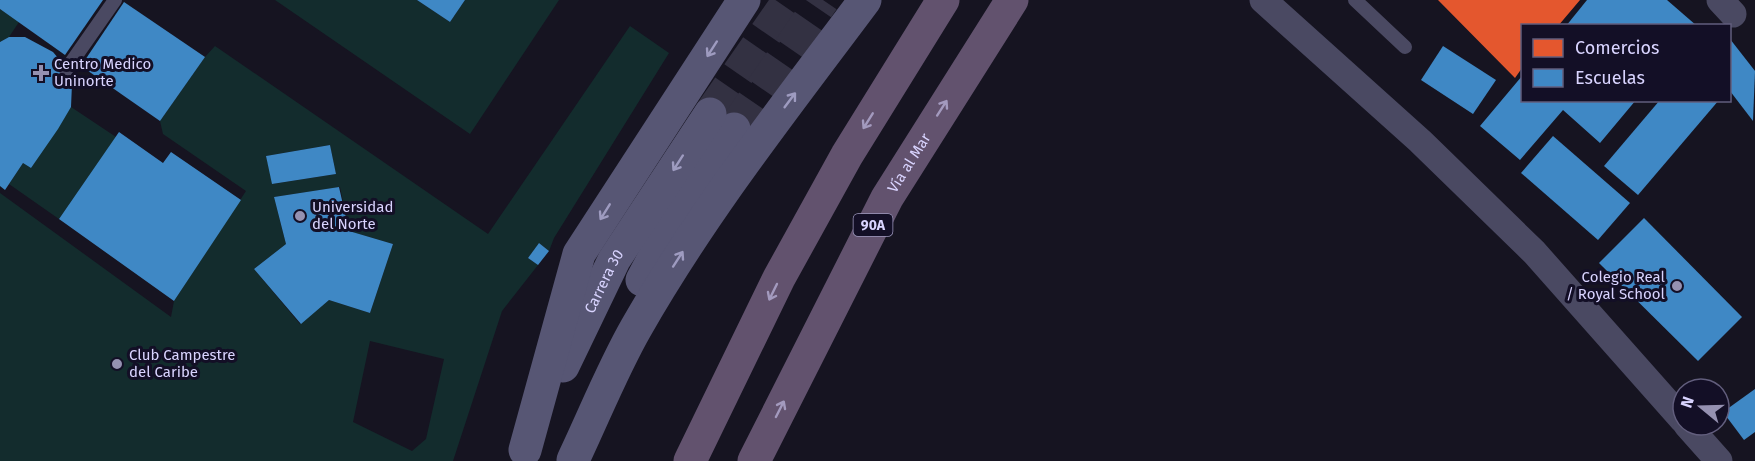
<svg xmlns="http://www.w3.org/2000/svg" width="1755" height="461" viewBox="0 0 1755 461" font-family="'Fira Sans',sans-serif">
  <rect width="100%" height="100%" fill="#161421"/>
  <!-- green -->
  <g fill="#132c2d" fill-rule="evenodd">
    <path d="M275 0H417L450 22 465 0H559L470 134Z"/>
    <path d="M0 9 19 22 9 37 0 42Z"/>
    <path d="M630 26 669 53 554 238 549 251 539 243 528 258 538 265 502 311 453 461H0V193L171 317 174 301 246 191 163 134 160 121 205 57 215 46 488 234ZM330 145 336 174 273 184 266 156ZM340 187 349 231 393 244 370 313 329 300 300 324 254 269 286 244 274 197ZM370 341 444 359 426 439 412 451 353 422Z"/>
    <path d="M71 107 116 137 59 219 9 184 23 163 31 168Z"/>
  </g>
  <!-- shops -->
  <path fill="#e4572e" d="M1438 0H1580L1558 26H1522V68L1515 78Z"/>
  <!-- schools -->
  <g fill="#3f88c5">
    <path d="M0 0H103L65 55 0 9Z"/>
    <path d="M417 0H465L450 22Z"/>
    <path d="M1587 0H1667L1697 26H1566Z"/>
    <path d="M124 2 205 57 160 121 81 66Z"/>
    <path d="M9 37H25L53 52 64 65 72 84 71 107 58 129 31 168 23 163 5 190 0 186V42Z"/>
    <path d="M1730 39 1755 71 1753 121 1730 91Z"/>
    <path d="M1443 46 1496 80 1473 114 1421 80Z"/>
    <path d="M1522 76V100H1636L1600 143 1563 110 1520 160 1480 126Z"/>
    <path d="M1660 100H1719L1638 195 1604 166Z"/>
    <path d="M119 132 163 163 171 152 241 200 174 301 59 219Z"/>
    <path d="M1553 136 1630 203 1598 240 1521 173Z"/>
    <path d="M330 145 336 174 272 184 266 156Z"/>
    <path d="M339 187 349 231 393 244 370 313 329 300 301 324 254 269 286 244 274 197Z"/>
    <path d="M1644 218 1742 317 1698 361 1599 263Z"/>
    <path d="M539 243 549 251 538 265 528 258Z"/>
    <path d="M1755 389V432L1744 440 1723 412Z"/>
  </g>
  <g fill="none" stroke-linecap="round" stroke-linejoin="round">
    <!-- secondary-tunnel -->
    <g stroke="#333142" stroke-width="33" stroke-dasharray="33 16" stroke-linecap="butt">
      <path d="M710 114 789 0"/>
      <path d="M734 129 823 0"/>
    </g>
    <!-- service -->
    <g stroke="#4a4962" stroke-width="14">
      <path d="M1355 0 1405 47"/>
      <path d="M66 70 115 0"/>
    </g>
    <!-- minor -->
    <g stroke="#4a4962" stroke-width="27">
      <path d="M1263 0 1420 141 1534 252 1683 420"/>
      <path d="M1720 0 1733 14"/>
      <path d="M1687 425 1719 461"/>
    </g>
    <!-- secondary -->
    <g stroke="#575674" stroke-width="33">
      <path d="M642 280 679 211 734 129"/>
      <path id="s1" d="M563 366 614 260 710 114"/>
      <path d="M525 450 579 254 744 0"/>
      <path d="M573 460C594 416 612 370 636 328 702 212 785 107 865 0"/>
    </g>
    <!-- trunk -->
    <g stroke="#62526e" stroke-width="33">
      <path d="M690 461 779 278 847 155 943 0"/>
      <path id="s2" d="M754 461 887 198 1012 0"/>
    </g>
  </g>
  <!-- one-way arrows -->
  <defs><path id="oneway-shaft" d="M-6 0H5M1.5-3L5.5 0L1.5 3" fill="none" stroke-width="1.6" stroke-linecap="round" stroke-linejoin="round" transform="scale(1.5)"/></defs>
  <g stroke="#9e9bc0">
    <use href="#oneway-shaft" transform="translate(712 49) rotate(123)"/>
    <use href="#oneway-shaft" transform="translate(790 100) rotate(-53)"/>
    <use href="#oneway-shaft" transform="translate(678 163) rotate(123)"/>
    <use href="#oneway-shaft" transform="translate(605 212) rotate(122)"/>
    <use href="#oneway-shaft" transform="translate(678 259) rotate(-57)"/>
  </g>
  <g stroke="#a39abe">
    <use href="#oneway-shaft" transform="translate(942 108) rotate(-57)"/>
    <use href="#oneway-shaft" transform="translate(868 121) rotate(122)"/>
    <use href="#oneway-shaft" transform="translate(773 292) rotate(116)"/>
    <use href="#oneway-shaft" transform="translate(780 409) rotate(-63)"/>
  </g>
  <!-- markers -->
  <g fill="#9591b1" stroke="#130f26" stroke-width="2">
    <path d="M38 64h6v6h6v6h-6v6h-6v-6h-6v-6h6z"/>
    <circle cx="300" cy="216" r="6"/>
    <circle cx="1677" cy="286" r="6"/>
    <circle cx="117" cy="364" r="6"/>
  </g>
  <g text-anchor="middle" stroke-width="6" stroke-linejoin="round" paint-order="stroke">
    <!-- shield labels -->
    <rect fill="#130f26" stroke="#9e99be" stroke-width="1.5" x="853.5" y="214" width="39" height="22" rx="4.5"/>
    <g font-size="14" font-weight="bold" fill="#d9d4ff">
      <text x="873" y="230">90A</text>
    </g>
    <!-- poi labels -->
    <g font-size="15" fill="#d9d4ff" stroke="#130f26" text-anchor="start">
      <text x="54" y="69">Centro Medico<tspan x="54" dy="17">Uninorte</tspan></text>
      <text x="312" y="212">Universidad<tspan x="312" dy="17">del Norte</tspan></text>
      <text x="1665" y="282" text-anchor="end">Colegio Real<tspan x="1665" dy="17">/ Royal School</tspan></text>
      <text x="129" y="360">Club Campestre<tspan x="129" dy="17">del Caribe</tspan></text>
    </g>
    <!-- street labels -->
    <g font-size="15" fill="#d9d4ff" stroke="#130f26">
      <text dy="5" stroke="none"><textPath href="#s2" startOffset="336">Vía al Mar</textPath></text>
      <text dy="5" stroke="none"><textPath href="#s1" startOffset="94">Carrera 30</textPath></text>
    </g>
  </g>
  <!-- legend -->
  <rect x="1521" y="24" width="210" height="78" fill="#130f26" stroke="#625e7d" stroke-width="1.5"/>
  <rect x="1533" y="39" width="30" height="18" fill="#e4572e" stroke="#625e7d" stroke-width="1.5"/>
  <text x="1575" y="54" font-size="18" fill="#d9d4ff">Comercios</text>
  <rect x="1533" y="69" width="30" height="18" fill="#3f88c5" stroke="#625e7d" stroke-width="1.5"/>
  <text x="1575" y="84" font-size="18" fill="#d9d4ff">Escuelas</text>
  <!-- north arrow -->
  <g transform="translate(1701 407) rotate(289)"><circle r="28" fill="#130f26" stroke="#625e7d" stroke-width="1.5"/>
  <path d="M0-4.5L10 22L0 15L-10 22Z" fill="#9591b1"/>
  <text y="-9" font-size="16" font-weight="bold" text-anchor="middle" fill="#d9d4ff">N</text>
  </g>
</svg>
